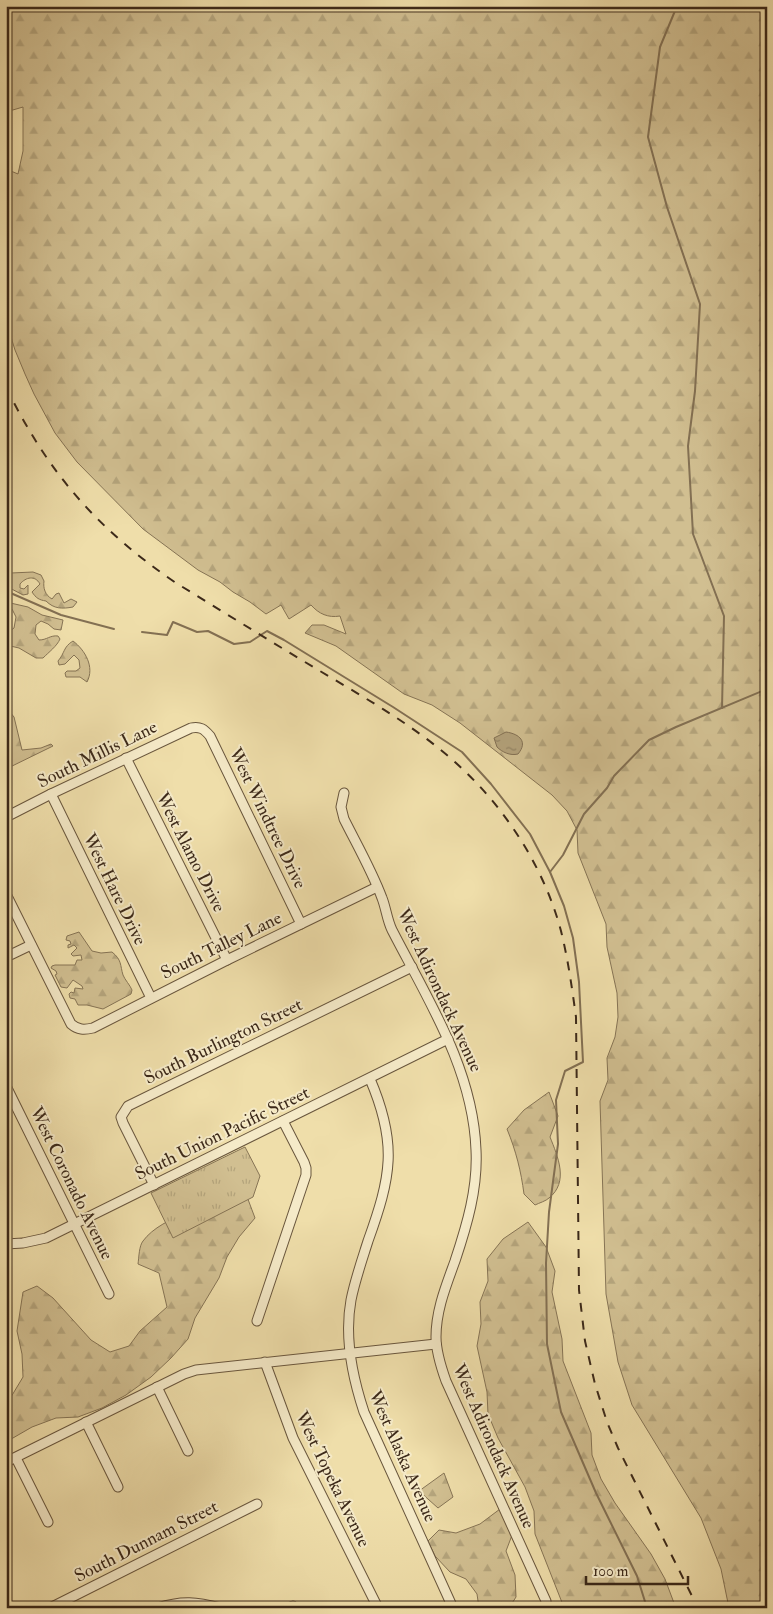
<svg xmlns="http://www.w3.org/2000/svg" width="773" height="1614" viewBox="0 0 773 1614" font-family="'IM FELL Double Pica',serif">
  <defs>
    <pattern id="forest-firs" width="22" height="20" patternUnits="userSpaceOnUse" patternTransform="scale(1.25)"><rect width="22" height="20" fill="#d1bf91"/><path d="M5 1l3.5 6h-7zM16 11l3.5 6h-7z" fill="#b4a47c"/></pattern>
    <pattern id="park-tufts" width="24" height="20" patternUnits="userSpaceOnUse" patternTransform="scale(1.25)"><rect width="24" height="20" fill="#d1bf91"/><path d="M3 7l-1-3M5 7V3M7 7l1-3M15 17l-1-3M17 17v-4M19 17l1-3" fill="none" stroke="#b4a47c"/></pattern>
    <pattern id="water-ripples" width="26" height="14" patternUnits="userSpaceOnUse" patternTransform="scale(1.25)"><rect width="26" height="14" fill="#b2a079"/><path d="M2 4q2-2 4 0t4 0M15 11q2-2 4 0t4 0" fill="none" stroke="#928262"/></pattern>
  </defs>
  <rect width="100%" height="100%" fill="#efdeaa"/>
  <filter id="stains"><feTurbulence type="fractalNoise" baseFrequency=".004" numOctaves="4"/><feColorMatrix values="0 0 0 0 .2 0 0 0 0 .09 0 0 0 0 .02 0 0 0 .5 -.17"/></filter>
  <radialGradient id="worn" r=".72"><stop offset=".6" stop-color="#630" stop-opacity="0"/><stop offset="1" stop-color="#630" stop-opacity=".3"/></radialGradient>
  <!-- forest -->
  <g fill="url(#forest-firs)" stroke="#867455">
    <path d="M6 6H767V1608H729L721 1569 701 1518 632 1405 618 1362 606 1294 600 1101 608 1080 607 1058 615 1037 618 1017 617 993 607 947 606 924 578 853 577 830 567 811 552 795 460 723 432 705 404 694 336 646 305 633 312 625H324L346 634 340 616C328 618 319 614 311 605L289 619 281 605 266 614 250 602 233 592 220 582 198 570 143 529 77 462 55 433 34 394 25 374 15 350 6 321V169L18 174 23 151V107L6 112Z"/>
    <path d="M33 572 41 575 44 581C43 588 45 595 52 599L56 594 59 593 64 603 71 599 77 602 73 607C62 609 54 609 46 601 39 600 36 598 32 592L40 584C35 575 26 577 20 584V588L24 589 28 585V594L23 595 6 586V576L11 573Z"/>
    <path d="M6 602 28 607 42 615 63 620 61 630 54 629 48 624 41 621 36 625 35 634 39 640C47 640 50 635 58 636L60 639C57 646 49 652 43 658H36L19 648 6 645V629L10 631 14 628 16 617 12 609 6 608Z"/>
    <path d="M73 641C85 650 95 667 87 682L80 677H66L65 673 67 671H76L80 668 79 660 74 655 65 664 59 665 58 661C65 653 63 647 73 641Z"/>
    <path d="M6 707 14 717 22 750 41 748 51 744 53 746 6 769Z"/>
    <path d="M79 932 92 951 101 953 112 952C122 960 120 965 123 975 125 980 130 985 132 990L131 994 103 1009 87 1005H78L75 999 70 998 69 994 71 992 74 993 75 988 83 989 82 986 73 980 67 988 61 987 55 975 57 974 56 971 51 968 52 966 55 965H75L77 960H82L81 955 73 956 71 954 77 948 74 945 68 948V945L71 944 70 941 66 940 67 936Z"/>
    <path d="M549 1092 558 1116 550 1137C558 1157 569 1182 549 1198 546 1201 539 1203 535 1205L524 1194C521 1171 516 1151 507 1129L524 1110Z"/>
    <path d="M246 1194 255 1218 239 1237 227 1257 219 1278 195 1318 188 1339 171 1358 151 1377 126 1395 102 1408 78 1417 56 1418 32 1427 6 1442V1401L11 1397 23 1377 22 1354 17 1331 23 1292 37 1286 53 1298 91 1340 110 1352 129 1346 140 1331 167 1307 159 1273 138 1264C139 1257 139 1246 143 1241 162 1215 216 1204 246 1194Z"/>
    <path d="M528 1222 546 1247 555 1271 552 1292 562 1339 563 1361 591 1433 592 1455 601 1479 615 1503 651 1554 665 1579 674 1603V1608H563V1605L535 1534 534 1511 525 1487 498 1438 488 1414 487 1392 477 1346 481 1324 480 1302 488 1281 487 1259 503 1239Z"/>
    <path d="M444 1473 453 1497 438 1508 419 1491Z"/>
    <path d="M504 1506 514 1530 506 1551 515 1575 516 1597 509 1608H479L477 1594 466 1579 450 1572 435 1556 428 1541 439 1530 456 1533 480 1524Z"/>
  </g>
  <!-- park -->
  <path fill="url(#park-tufts)" stroke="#867455" d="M245 1147 260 1176 253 1197 173 1238 151 1193Z"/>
  <!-- water -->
  <path fill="url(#water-ripples)" stroke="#837053" d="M506 732C520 734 528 742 518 754 510 756 502 752 497 747L494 738Z"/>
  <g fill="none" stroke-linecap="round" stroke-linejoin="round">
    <!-- stream -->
    <g stroke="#837053" stroke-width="2">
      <path d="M677 6 660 47 648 137 667 207 700 304 695 391 688 446 693 534 724 616 722 708"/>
      <path d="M6 591 61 615 114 629"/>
      <path d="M142 632 167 635 173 622 197 632 208 631 234 644 250 642 267 631 284 640 393 707 462 752 491 784 530 834 550 872 564 906 573 938 579 982 583 1062 565 1071 556 1100 558 1144 549 1212 546 1263 547 1344 561 1412 596 1493 637 1576 647 1608"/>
      <path d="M550 872 563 855 584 814 607 788 614 776 649 740 676 727 767 689"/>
    </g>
    <defs>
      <g id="minor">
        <path d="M126 758 227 960"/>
        <path d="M344 793 341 807 344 819C357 845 372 871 382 898 386 908 387 920 392 930 428 1000 473 1069 476 1150 478 1188 467 1225 455 1261 446 1286 436 1310 436 1337 436 1352 441 1367 446 1381L546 1601V1608"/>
        <path d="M51 794 151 998"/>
        <path d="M6 817 51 794 191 728C200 726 204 729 210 736L301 924"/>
        <path d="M6 894 71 1024C78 1030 84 1030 93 1028L227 960 377 887"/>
        <path d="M6 957 31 945"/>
        <path d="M370 1079C398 1144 391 1177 368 1241 362 1260 355 1280 351 1300 344 1338 352 1376 364 1412L453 1608"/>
        <path d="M6 1086 109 1294"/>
        <path d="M154 1185 123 1123 121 1117 128 1106 412 967"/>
        <path d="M6 1244 23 1243 46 1238 448 1039"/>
        <path d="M257 1321 306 1175V1168L304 1162 283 1121"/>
        <path d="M265 1362 293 1438 378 1608"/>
        <path d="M157 1387 188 1451"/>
        <path d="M86 1422 118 1487"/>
        <path d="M16 1458 48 1522"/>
        <path d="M6 1462 184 1374 196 1370 436 1344"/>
        <path d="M50 1608 257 1504"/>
        <path d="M158 1608C182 1600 197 1602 221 1608"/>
        <path d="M288 1608 293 1606"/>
      </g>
    </defs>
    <!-- minor casing -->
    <use href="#minor" stroke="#69563d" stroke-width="11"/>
    <!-- minor -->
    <use href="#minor" stroke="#f5eac8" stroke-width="9"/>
    <!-- rail -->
    <path stroke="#3c2919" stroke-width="2" stroke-dasharray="9 9" stroke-linecap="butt" d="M6 387C48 473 97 529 176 583 222 611 268 640 315 668 363 697 414 725 456 763 505 807 544 867 561 931 568 959 572 988 576 1017L579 1290 585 1341 595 1384 607 1422 618 1448 698 1608"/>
  </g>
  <g text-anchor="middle" stroke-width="4" stroke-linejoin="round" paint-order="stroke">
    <!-- street labels -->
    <g font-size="18" fill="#3c2919" stroke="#f5eac8">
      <text transform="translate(97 754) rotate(-26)" y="6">South Millis Lane</text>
      <text transform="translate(268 818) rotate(64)" y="6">West Windtree Drive</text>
      <text transform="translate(191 852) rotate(63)" y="6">West Alamo Drive</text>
      <text transform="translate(115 889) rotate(64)" y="6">West Hare Drive</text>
      <text transform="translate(221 945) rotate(-26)" y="6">South Talley Lane</text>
      <text transform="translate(440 990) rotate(65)" y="6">West Adirondack Avenue</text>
      <text transform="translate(223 1041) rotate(-26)" y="6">South Burlington Street</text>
      <text transform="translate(222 1133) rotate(-26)" y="6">South Union Pacific Street</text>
      <text transform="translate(72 1183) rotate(64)" y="6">West Coronado Avenue</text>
      <text transform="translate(494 1446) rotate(66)" y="6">West Adirondack Avenue</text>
      <text transform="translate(403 1456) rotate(66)" y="6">West Alaska Avenue</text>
      <text transform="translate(333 1479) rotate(64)" y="6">West Topeka Avenue</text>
      <text transform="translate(146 1541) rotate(-27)" y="6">South Dunnam Street</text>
    </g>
  </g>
  <!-- margin -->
  <rect width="773" height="1614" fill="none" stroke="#efdeaa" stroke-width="25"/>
  <rect x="8" y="8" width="758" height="1599" fill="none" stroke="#3c2919" stroke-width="2.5"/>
  <rect x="12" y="12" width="748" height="1589" fill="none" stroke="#3c2919"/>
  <!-- scale -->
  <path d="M586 1576v8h102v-8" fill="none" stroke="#3c2919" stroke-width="2.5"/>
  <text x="593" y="1576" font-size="15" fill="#3c2919" stroke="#f5eac8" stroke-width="4" paint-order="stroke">100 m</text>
  <rect width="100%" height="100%" filter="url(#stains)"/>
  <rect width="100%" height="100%" fill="url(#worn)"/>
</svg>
